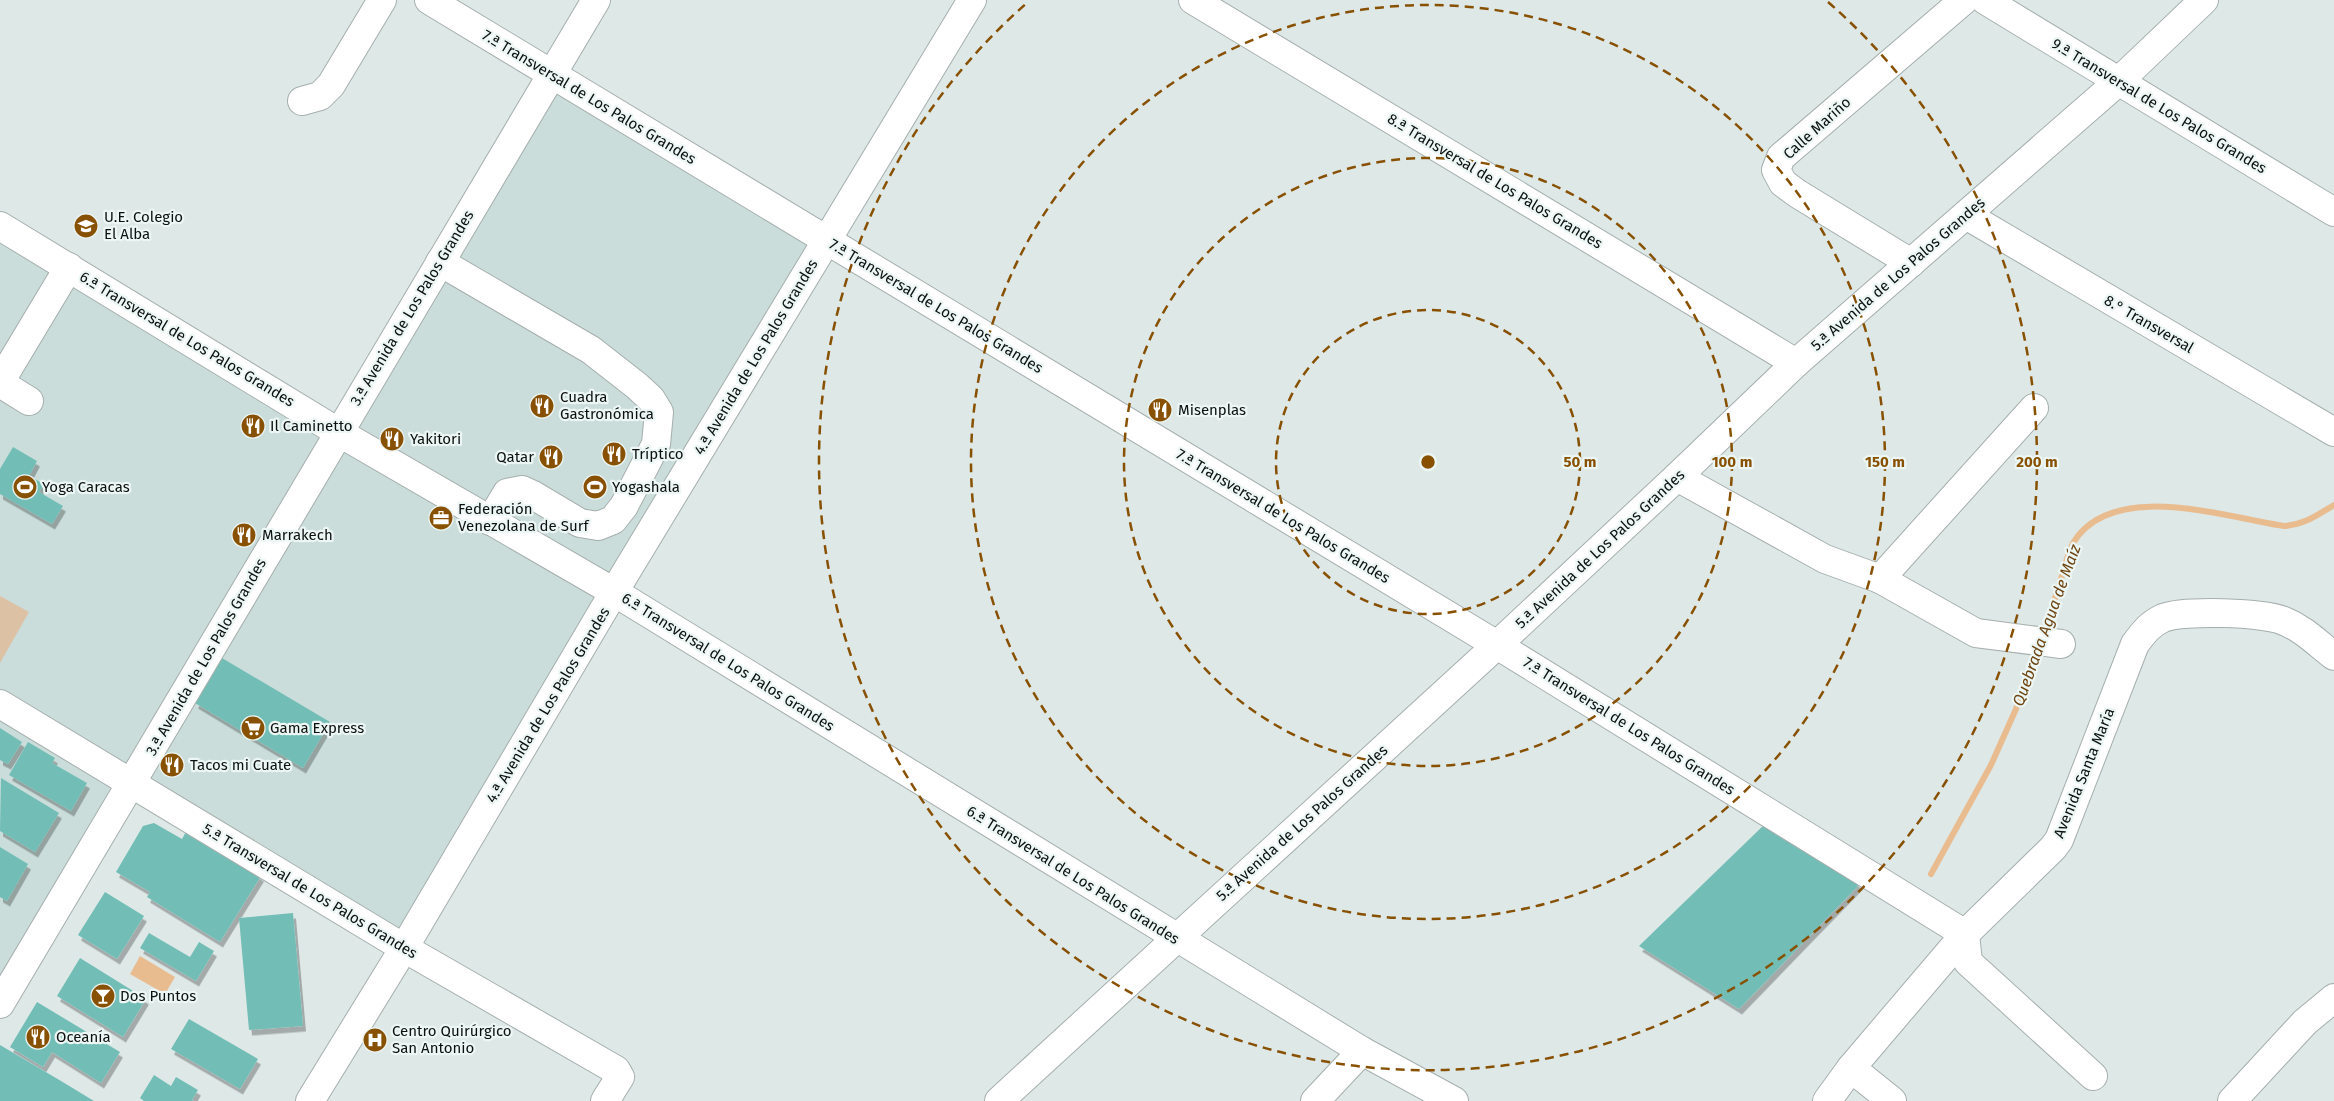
<svg xmlns="http://www.w3.org/2000/svg" width="2334" height="1101" viewBox="0 0 2334 1101" font-family="'Fira Sans',sans-serif">
  <defs>
    <filter id="shadow"><feDropShadow dx="3" dy="5.5" stdDeviation="0" flood-color="#0004"/></filter>
  </defs>
  <rect width="100%" height="100%" fill="#dee8e7"/>
  <!-- built -->
  <path fill="#caddda" d="M550 74 827 241 404 948 132 784 0 985V236L338 432Z"/>
  <!-- green -->
  <path fill="#ddc1a5" d="M0 596 29 612 0 663Z"/>
  <!-- water -->
  <path fill="#e9bc90" d="M140 956 175 977 165 994 130 974Z"/>
  <g fill="none" stroke-linecap="round" stroke-linejoin="round">
    <!-- stream -->
    <g stroke="#e9bc90" stroke-width="6">
      <path d="M2043 634C2050 615 2056 595 2062 576 2065 565 2068 553 2073 543 2112 479 2225 517 2284 526 2304 525 2317 515 2334 505"/>
      <path d="M1931 874 1991 765 2016 709 2038 648"/>
    </g>
  </g>
  <!-- building -->
  <g fill="#72beb6" filter="url(#shadow)">
    <path d="M13 447 37 461 29 476 44 484 39 492 63 506 52 524 0 494V469Z"/>
    <path d="M222 658 330 722 303 768 195 703Z"/>
    <path d="M0 728 22 742 8 764 0 760Z"/>
    <path d="M28 742 55 758 52 763 87 783 71 811 9 775Z"/>
    <path d="M1 778 59 813 35 852 0 831Z"/>
    <path d="M154 823 182 839 187 830 261 876 220 942 147 897 150 892 116 872 143 826Z"/>
    <path d="M1766 823 1860 884 1739 1009 1639 946Z"/>
    <path d="M0 847 28 864 7 901 0 897Z"/>
    <path d="M105 892 144 916 117 959 78 935Z"/>
    <path d="M293 913 303 1026 249 1030 239 918Z"/>
    <path d="M149 933 190 957 199 942 214 951 196 981 140 948Z"/>
    <path d="M80 958 146 999 123 1037 57 996Z"/>
    <path d="M37 1002 120 1052 101 1083 52 1052 43 1067 10 1047Z"/>
    <path d="M189 1019 258 1059 240 1089 171 1049Z"/>
    <path d="M0 1045 61 1081 94 1101H0Z"/>
    <path d="M154 1075 171 1086 176 1077 198 1090 192 1100 194 1101H144L140 1098Z"/>
  </g>
  <g fill="none" stroke-linecap="round" stroke-linejoin="round">
    <defs>
      <g id="minor">
        <path d="M429 0 1497 645 1965 934 1968 962 2093 1076"/>
        <path d="M1193 0 1796 363"/>
        <path d="M1985 0 2334 212"/>
        <path d="M302 101 320 96 331 85 382 0"/>
        <path d="M1966 215 2334 432"/>
        <path d="M0 226 338 432 614 592 1362 1051 1454 1101"/>
        <path d="M440 262 591 350 637 386 651 399 659 412 656 444 624 506 613 520 598 526 580 523 533 495 522 490 507 493 490 521"/>
        <path d="M1911 263 1798 194 1783 183 1776 170 1781 157 1964 0"/>
        <path d="M0 382 69 267"/>
        <path d="M0 383 29 401"/>
        <path d="M1677 477 1825 559 1880 579 1976 633 2061 644"/>
        <path d="M1880 579 2034 408"/>
        <path d="M0 704 404 948 616 1070 620 1077 605 1101"/>
        <path d="M0 1004 596 0"/>
        <path d="M1851 1068 1892 1101"/>
        <path d="M310 1101 404 948 614 592 972 0"/>
        <path d="M999 1101 1497 645 1677 477 1796 363 2119 81 2204 0"/>
        <path d="M1315 1101 1362 1051"/>
        <path d="M1827 1101 1851 1068 1965 934 2053 848 2059 840 2135 644C2144 632 2150 624 2163 618 2183 610 2264 612 2284 621 2304 629 2317 643 2334 656"/>
        <path d="M2232 1101 2305 1022 2334 998"/>
      </g>
    </defs>
    <!-- minor casing -->
    <use href="#minor" stroke="#a5afad" stroke-width="30"/>
    <!-- minor -->
    <use href="#minor" stroke="#fff" stroke-width="28"/>
  </g>
  <!-- distance rings -->
  <g fill="none" stroke="#885102" stroke-width="2.5" stroke-dasharray="9 6">
    <circle cx="1428" cy="462" r="152"/>
    <circle cx="1428" cy="462" r="304"/>
    <circle cx="1428" cy="462" r="457"/>
    <path d="M1828 2A609 609 0 1 1 1028 2"/>
  </g>
  <!-- icons -->
  <defs>
    <symbol id="school-disc" viewBox="-11 -11 22 22"><circle r="9.5" fill="#885102" stroke="#ecf6f4"/><path d="M0-5L7-2L0 1L-7-2ZM-4 1L0 2.5L4 1V4Q0 6-4 4Z" fill="#fff"/></symbol>
    <symbol id="restaurant-disc" viewBox="-11 -11 22 22"><circle r="9.5" fill="#885102" stroke="#ecf6f4"/><path d="M-5-6h1v4h1v-4h1v4h1v-4h1v5L-1.5 .5V6h-2V.5L-5-1ZM5-6V6H3V1.5H1.5Q1.5-4 5-6Z" fill="#fff"/></symbol>
    <symbol id="stadium-disc" viewBox="-11 -11 22 22"><circle r="9.5" fill="#885102" stroke="#ecf6f4"/><path d="M0-5a6.5 5 0 1 0 0 10a6.5 5 0 1 0 0-10ZM-3.5-1.8h7v3.6h-7Z" fill="#fff"/></symbol>
    <symbol id="office-disc" viewBox="-11 -11 22 22"><circle r="9.5" fill="#885102" stroke="#ecf6f4"/><path d="M-6-3h4V-5.5h4V-3h4V5H-6ZM-1-4.5V-3h2v-1.5ZM-6 0V1H6V0Z" fill="#fff"/></symbol>
    <symbol id="supermarket-disc" viewBox="-11 -11 22 22"><circle r="9.5" fill="#885102" stroke="#ecf6f4"/><path d="M-6-5.5h2.5l.6 2H6L4.5 2H-2.5L-4.4-4H-6ZM-1.5 3.2a1.3 1.3 0 1 0 .1 0ZM3 3.2a1.3 1.3 0 1 0 .1 0Z" fill="#fff"/></symbol>
    <symbol id="bar-disc" viewBox="-11 -11 22 22"><circle r="9.5" fill="#885102" stroke="#ecf6f4"/><path d="M-6-5H6L.8 .8V4.5H3.5V6h-7V4.5H-.8V.8Z" fill="#fff"/></symbol>
    <symbol id="hospital-disc" viewBox="-11 -11 22 22"><circle r="9.5" fill="#885102" stroke="#ecf6f4"/><path d="M-5-5h3v3.5h4V-5h3V5h-3V1.5h-4V5h-3Z" fill="#fff"/></symbol>
  </defs>
  <g fill-rule="evenodd">
    <use href="#school-disc" x="72" y="212" width="28" height="28"/>
    <use href="#restaurant-disc" x="528" y="392" width="28" height="28"/>
    <use href="#restaurant-disc" x="1146" y="396" width="28" height="28"/>
    <use href="#restaurant-disc" x="239" y="412" width="28" height="28"/>
    <use href="#restaurant-disc" x="378" y="425" width="28" height="28"/>
    <use href="#restaurant-disc" x="600" y="440" width="28" height="28"/>
    <use href="#restaurant-disc" x="537" y="443" width="28" height="28"/>
    <use href="#stadium-disc" x="11" y="473" width="28" height="28"/>
    <use href="#stadium-disc" x="581" y="473" width="28" height="28"/>
    <use href="#office-disc" x="427" y="504" width="28" height="28"/>
    <use href="#restaurant-disc" x="230" y="521" width="28" height="28"/>
    <use href="#supermarket-disc" x="239" y="714" width="28" height="28"/>
    <use href="#restaurant-disc" x="158" y="751" width="28" height="28"/>
    <use href="#bar-disc" x="89" y="982" width="28" height="28"/>
    <use href="#restaurant-disc" x="24" y="1023" width="28" height="28"/>
    <use href="#hospital-disc" x="361" y="1026" width="28" height="28"/>
  </g>
  <g text-anchor="middle" stroke-width="4.5" stroke-linejoin="round" paint-order="stroke">
    <!-- street labels -->
    <g font-size="15" fill="#0c100f" stroke="#ecf6f4">
      <text transform="translate(589 97) rotate(31)" y="5">7.ª Transversal de Los Palos Grandes</text>
      <text transform="translate(2159 106) rotate(31)" y="5">9.ª Transversal de Los Palos Grandes</text>
      <text transform="translate(1817 128) rotate(-42)" y="5">Calle Mariño</text>
      <text transform="translate(1495 181) rotate(31)" y="5">8.ª Transversal de Los Palos Grandes</text>
      <text transform="translate(1898 274) rotate(-41)" y="5">5.ª Avenida de Los Palos Grandes</text>
      <text transform="translate(936 306) rotate(31)" y="5">7.ª Transversal de Los Palos Grandes</text>
      <text transform="translate(412 308) rotate(-59)" y="5">3.ª Avenida de Los Palos Grandes</text>
      <text transform="translate(2149 324) rotate(30)" y="5">8.° Transversal</text>
      <text transform="translate(187 339) rotate(31)" y="5">6.ª Transversal de Los Palos Grandes</text>
      <text transform="translate(756 357) rotate(-59)" y="5">4.ª Avenida de Los Palos Grandes</text>
      <text transform="translate(1283 516) rotate(31)" y="5">7.ª Transversal de Los Palos Grandes</text>
      <text transform="translate(1600 549) rotate(-43)" y="5">5.ª Avenida de Los Palos Grandes</text>
      <text transform="translate(206 657) rotate(-60)" y="5">3.ª Avenida de Los Palos Grandes</text>
      <text transform="translate(728 662) rotate(32)" y="5">6.ª Transversal de Los Palos Grandes</text>
      <text transform="translate(548 705) rotate(-59)" y="5">4.ª Avenida de Los Palos Grandes</text>
      <text transform="translate(1629 726) rotate(32)" y="5">7.ª Transversal de Los Palos Grandes</text>
      <text transform="translate(2084 773) rotate(-68)" y="5">Avenida Santa María</text>
      <text transform="translate(1302 823) rotate(-42)" y="5">5.ª Avenida de Los Palos Grandes</text>
      <text transform="translate(1073 875) rotate(32)" y="5">6.ª Transversal de Los Palos Grandes</text>
      <text transform="translate(310 891) rotate(31)" y="5">5.ª Transversal de Los Palos Grandes</text>
    </g>
    <!-- poi labels -->
    <g font-size="15" fill="#0c100f" stroke="#ecf6f4" text-anchor="start">
      <text x="104" y="222">U.E. Colegio<tspan x="104" dy="17">El Alba</tspan></text>
      <text x="560" y="402">Cuadra<tspan x="560" dy="17">Gastronómica</tspan></text>
      <text x="1178" y="415">Misenplas</text>
      <text x="270" y="431">Il Caminetto</text>
      <text x="410" y="444">Yakitori</text>
      <text x="632" y="459">Tríptico</text>
      <text x="534" y="462" text-anchor="end">Qatar</text>
      <text x="42" y="492">Yoga Caracas</text>
      <text x="612" y="492">Yogashala</text>
      <text x="458" y="514">Federación<tspan x="458" dy="17">Venezolana de Surf</tspan></text>
      <text x="262" y="540">Marrakech</text>
      <text x="270" y="733">Gama Express</text>
      <text x="190" y="770">Tacos mi Cuate</text>
      <text x="120" y="1001">Dos Puntos</text>
      <text x="392" y="1036">Centro Quirúrgico<tspan x="392" dy="17">San Antonio</tspan></text>
      <text x="56" y="1042">Oceanía</text>
    </g>
    <!-- water labels -->
    <g font-size="16" font-style="italic" fill="#6e4411" stroke="#ecf6f4">
      <text transform="translate(2046 625) rotate(-70)" y="6">Quebrada Agua de Maíz</text>
    </g>
  </g>
  <circle cx="1428" cy="462" r="8" fill="#885102" stroke="#ecf6f4" stroke-width="2.5"/>
  <g font-size="15" text-anchor="middle" font-weight="bold" fill="#885102" stroke="#ecf6f4" stroke-width="4.5" stroke-linejoin="round" paint-order="stroke">
    <text x="1580" y="467">50 m</text>
    <text x="1732" y="467">100 m</text>
    <text x="1885" y="467">150 m</text>
    <text x="2037" y="467">200 m</text>
  </g>
</svg>
